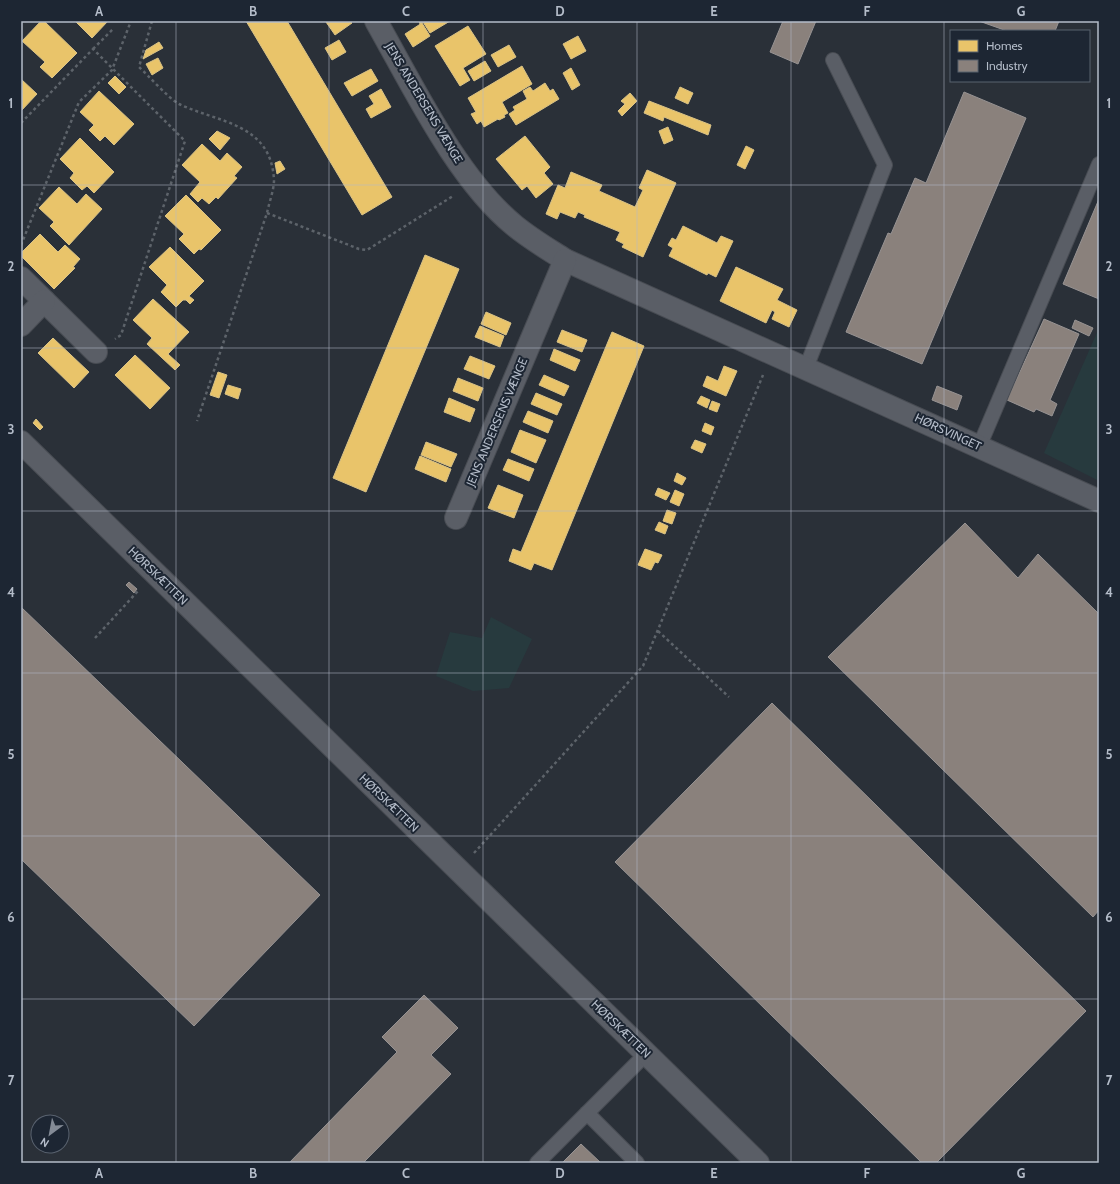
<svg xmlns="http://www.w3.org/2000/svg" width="1120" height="1184" viewBox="0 0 1120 1184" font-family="Cabin,sans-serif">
  <rect width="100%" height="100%" fill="#2a3038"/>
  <!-- green -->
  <g fill="#273a3e">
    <path d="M1099 328V481L1044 453Z"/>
    <path d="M491 617 532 639 509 688 473 691 436 676 450 632 482 638Z"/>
  </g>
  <!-- homes -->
  <g fill="#e9c46a" stroke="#d9c286">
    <path d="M41 21H44L77 53 52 78 40 67 45 62 22 41Z"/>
    <path d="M75 21H108L92 38Z"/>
    <path d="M246 21H287L392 197 362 215Z"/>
    <path d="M328 21H350L352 23 335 35 326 22Z"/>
    <path d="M419 21H450L430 33 423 22 420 24Z"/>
    <path d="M422 23 430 36 413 47 405 34Z"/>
    <path d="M468 26 486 54 463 68 470 80 460 86 435 46Z"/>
    <path d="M578 36 586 51 571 59 563 44Z"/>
    <path d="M339 40 346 52 332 60 325 48Z"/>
    <path d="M159 42 163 48 143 59 146 50Z"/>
    <path d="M509 45 516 57 498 67 491 55Z"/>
    <path d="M158 58 163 68 152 75 146 64Z"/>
    <path d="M485 61 491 71 474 81 468 71Z"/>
    <path d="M522 66 532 84 502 102 508 113 504 115 505 117 499 120 498 119 484 127 481 121 477 124 471 114 476 112 468 98Z"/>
    <path d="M571 68 580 85 572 90 563 73Z"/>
    <path d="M371 69 378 81 352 96 344 83Z"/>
    <path d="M115 76 126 87 119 94 108 83Z"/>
    <path d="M21 79 37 94 21 111Z"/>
    <path d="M545 83 550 91 553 89 559 99 516 125 509 114 515 110 513 107 527 99 523 91 530 87 533 91Z"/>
    <path d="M680 87 693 93 688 104 675 98Z"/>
    <path d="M381 89 391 107 371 118 366 109 374 104 369 96Z"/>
    <path d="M99 91 134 124 114 145 105 136 100 141 89 130 94 125 80 112Z"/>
    <path d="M630 93 637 101 622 116 618 111 625 104 621 101Z"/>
    <path d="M649 101 711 125 708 135 664 117 663 121 644 113Z"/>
    <path d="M668 127 673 140 664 144 659 131Z"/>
    <path d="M217 131 230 138 220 150 209 139Z"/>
    <path d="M525 136 550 167 544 173 553 184 536 198 527 186 522 190 496 159Z"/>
    <path d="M80 138 114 172 94 193 87 186 82 190 70 178 74 173 60 159Z"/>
    <path d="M202 144 220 161 227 153 242 167 234 176 237 178 218 199 216 197 209 204 202 198 198 202 190 194 200 182 182 165Z"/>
    <path d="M746 146 754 150 745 169 737 165Z"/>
    <path d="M280 161 285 169 277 174 275 163Z"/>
    <path d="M647 170 676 183 643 257 622 247 624 244 616 240 620 232 584 217 585 215 578 212 575 218 560 212 557 219 546 214 558 185 565 188 571 172 602 185 599 191 635 207 643 190 639 188Z"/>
    <path d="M59 187 77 204 86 194 102 209 69 245 50 226 54 222 39 208Z"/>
    <path d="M186 195 221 230 201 250 199 249 194 254 179 239 184 234 165 216Z"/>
    <path d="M683 226 717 243 721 236 733 241 716 277 708 273 707 275 669 256 673 248 668 245 672 238 676 240Z"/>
    <path d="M40 234 58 252 65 245 80 259 73 267 75 268 54 289 21 256V253Z"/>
    <path d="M170 247 204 281 189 296 194 300 190 304 186 300H183L176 307 161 292 167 285 149 267Z"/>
    <path d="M425 255 459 269 366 492 333 478Z"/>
    <path d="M736 267 783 289 777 300 797 310 789 327 772 319 775 312 772 310 766 323 720 301Z"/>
    <path d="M153 299 189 332 168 354 180 365 175 370 147 344 152 338 133 320Z"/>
    <path d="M486 312 511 323 506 335 481 324Z"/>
    <path d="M480 326 504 336 500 347 475 337Z"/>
    <path d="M562 330 587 340 582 352 557 342Z"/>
    <path d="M612 332 644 346 552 570 534 563 531 570 509 561 513 549 521 552Z"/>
    <path d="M53 338 89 372 74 388 38 353Z"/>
    <path d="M554 349 580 360 575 371 550 360Z"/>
    <path d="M135 355 170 388 150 409 115 375Z"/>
    <path d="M470 356 495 366 489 379 464 369Z"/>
    <path d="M724 366 737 371 726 396 703 386 707 376 718 381Z"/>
    <path d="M218 372 227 375 219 398 210 395Z"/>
    <path d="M544 375 569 386 564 396 539 385Z"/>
    <path d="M458 378 483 388 478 401 453 391Z"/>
    <path d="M228 385 241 389 238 399 225 394Z"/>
    <path d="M536 393 562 404 557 415 531 404Z"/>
    <path d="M701 396 710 400 707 408 697 403Z"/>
    <path d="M449 398 475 409 470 422 444 412Z"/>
    <path d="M712 401 720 404 717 412 709 409Z"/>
    <path d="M528 411 553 421 548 433 523 422Z"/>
    <path d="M36 419 43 427 40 430 33 423Z"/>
    <path d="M705 423 714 427 711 435 702 431Z"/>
    <path d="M520 430 546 440 536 463 511 452Z"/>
    <path d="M695 440 706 444 702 453 691 448Z"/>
    <path d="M426 442 457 454 451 467 421 455Z"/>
    <path d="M420 456 451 469 446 482 415 469Z"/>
    <path d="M508 459 534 469 529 481 503 470Z"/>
    <path d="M677 473 686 478 682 485 674 481Z"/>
    <path d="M498 485 523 495 514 518 488 508Z"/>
    <path d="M658 488 670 493 666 500 655 495Z"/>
    <path d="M675 490 684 494 679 506 670 502Z"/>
    <path d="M667 510 676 513 672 524 663 521Z"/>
    <path d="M659 522 668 526 665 534 655 530Z"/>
    <path d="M645 549 662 555 658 563 655 562 651 570 638 565Z"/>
  </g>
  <!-- industry -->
  <g fill="#8a817c" stroke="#979393">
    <path d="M783 21H816L798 64 770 52Z"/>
    <path d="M979 21H1059L1055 31H1007Z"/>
    <path d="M964 92 1026 118 922 364 846 332 888 233 891 234 915 178 926 183Z"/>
    <path d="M1099 199V299L1063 284Z"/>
    <path d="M1044 319 1079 334 1050 400 1057 404 1052 416 1036 409 1034 412 1007 400Z"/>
    <path d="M1075 320 1093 328 1089 336 1072 328Z"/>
    <path d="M937 386 962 396 957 410 932 400Z"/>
    <path d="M965 523 1018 578 1038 554 1099 614V910L1093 917 828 657Z"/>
    <path d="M129 582 137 589 134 593 126 585Z"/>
    <path d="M21 607 320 895 194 1026 21 859Z"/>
    <path d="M772 703 1086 1011 936 1163H922L615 862Z"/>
    <path d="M424 995 458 1028 431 1055 451 1074 363 1163H289L397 1052 382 1037Z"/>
    <path d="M581 1144 601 1163H562Z"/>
  </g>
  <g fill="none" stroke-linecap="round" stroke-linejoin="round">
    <defs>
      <g id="service">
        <path d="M806 368 885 165 833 60"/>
        <path d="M979 447 1099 164"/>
        <path d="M587 1113 637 1163"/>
        <path d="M537 1163 646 1054"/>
      </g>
      <g id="minor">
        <path d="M376 21C413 86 457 179 515 226 531 239 548 249 565 260L1099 501"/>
        <path d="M21 278 96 352"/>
        <path d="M21 325 44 301"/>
        <path d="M21 442 758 1163"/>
        <path d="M456 518 565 260"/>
      </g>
    </defs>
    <!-- service casing -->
    <use href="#service" stroke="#484c53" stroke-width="16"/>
    <!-- minor casing -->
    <use href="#minor" stroke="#484c53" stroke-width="24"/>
    <!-- path -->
    <g stroke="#5d636a" stroke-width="2.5" stroke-dasharray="3 3" stroke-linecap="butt">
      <path d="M152 21 139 67C149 76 168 98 179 104 219 123 271 123 274 180 274 190 269 203 267 213L197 421"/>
      <path d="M93 49 113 29"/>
      <path d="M21 123 93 49 185 141 121 335 115 339"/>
      <path d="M267 213 359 249 367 250 453 196"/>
      <path d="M21 245 79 102 112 70 131 21"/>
      <path d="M658 631 729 697"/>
      <path d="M95 638 138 591"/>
      <path d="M474 853 643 666 763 375"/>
    </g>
    <!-- service -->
    <use href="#service" stroke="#5a5e66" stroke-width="14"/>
    <!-- minor -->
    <use href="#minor" stroke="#5a5e66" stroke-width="22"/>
  </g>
  <!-- grid -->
  <path fill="none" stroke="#b4bcc9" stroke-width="1" stroke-opacity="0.55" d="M176 21V1163M329 21V1163M483 21V1163M637 21V1163M791 21V1163M944 21V1163M21 185H1099M21 348H1099M21 511H1099M21 673H1099M21 836H1099M21 999H1099"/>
  <g text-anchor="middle" stroke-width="4" stroke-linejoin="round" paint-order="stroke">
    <!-- street labels -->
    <g font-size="12" fill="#b4bcc9" stroke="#1d2633">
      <text transform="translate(424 103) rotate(59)" y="4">JENS ANDERSENS VÆNGE</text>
      <text transform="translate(497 422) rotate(-67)" y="4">JENS ANDERSENS VÆNGE</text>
      <text transform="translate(948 432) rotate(25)" y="4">HØRSVINGET</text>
      <text transform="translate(158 576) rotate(44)" y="4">HØRSKÆTTEN</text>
      <text transform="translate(389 803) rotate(44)" y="4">HØRSKÆTTEN</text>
      <text transform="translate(621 1029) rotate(44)" y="4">HØRSKÆTTEN</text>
    </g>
  </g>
  <!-- border -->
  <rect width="1120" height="1184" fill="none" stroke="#1d2633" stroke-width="44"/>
  <!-- legend -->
  <rect x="950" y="30" width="140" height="52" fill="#1d2633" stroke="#59626f"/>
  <rect x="958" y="40" width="20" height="12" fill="#e9c46a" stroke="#59626f"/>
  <text x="986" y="50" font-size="12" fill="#b4bcc9">Homes</text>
  <rect x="958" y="60" width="20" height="12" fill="#8a817c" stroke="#59626f"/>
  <text x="986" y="70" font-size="12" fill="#b4bcc9">Industry</text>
  <!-- north arrow -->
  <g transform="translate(50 1134) rotate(212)"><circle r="19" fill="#1d2633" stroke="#59626f"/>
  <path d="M0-3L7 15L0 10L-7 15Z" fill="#848b96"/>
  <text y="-6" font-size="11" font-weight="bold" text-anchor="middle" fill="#b4bcc9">N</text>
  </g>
  <rect x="22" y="22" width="1076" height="1140" fill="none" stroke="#b4bcc9" stroke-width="1.5"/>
  <g font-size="13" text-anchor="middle" font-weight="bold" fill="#b4bcc9">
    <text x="99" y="16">A</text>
    <text x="253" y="16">B</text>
    <text x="406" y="16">C</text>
    <text x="560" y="16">D</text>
    <text x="714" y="16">E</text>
    <text x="867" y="16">F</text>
    <text x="1021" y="16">G</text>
    <text x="11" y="108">1</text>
    <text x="1109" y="108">1</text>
    <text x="11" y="271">2</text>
    <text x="1109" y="271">2</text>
    <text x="11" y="434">3</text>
    <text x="1109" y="434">3</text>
    <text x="11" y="597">4</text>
    <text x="1109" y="597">4</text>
    <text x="11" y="759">5</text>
    <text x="1109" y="759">5</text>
    <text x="11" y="922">6</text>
    <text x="1109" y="922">6</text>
    <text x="11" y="1085">7</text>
    <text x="1109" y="1085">7</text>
    <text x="99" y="1178">A</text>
    <text x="253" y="1178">B</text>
    <text x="406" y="1178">C</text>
    <text x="560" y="1178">D</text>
    <text x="714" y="1178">E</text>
    <text x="867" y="1178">F</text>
    <text x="1021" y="1178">G</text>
  </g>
</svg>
